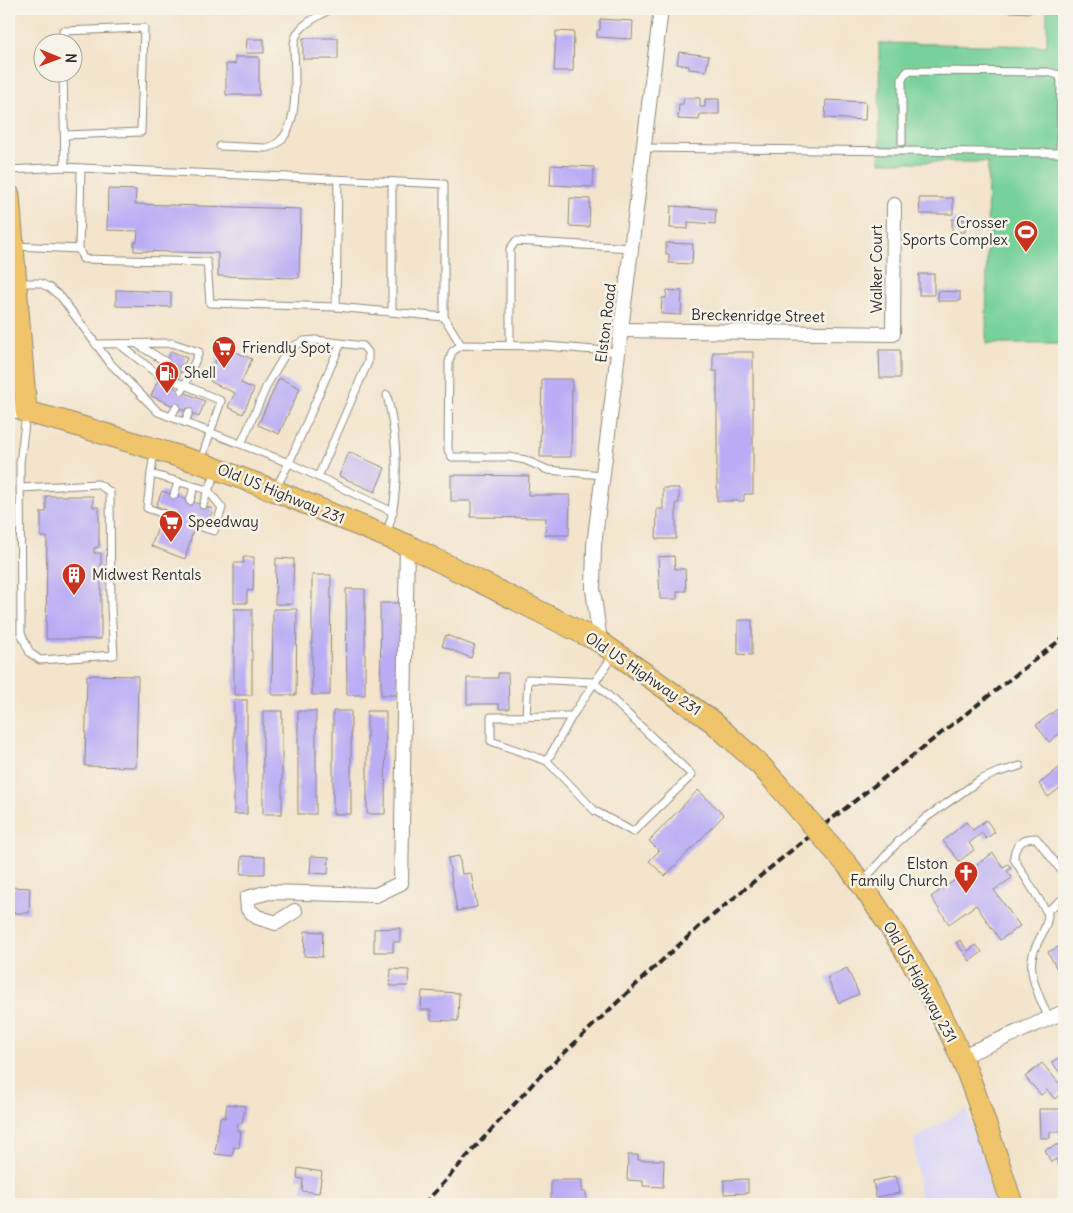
<svg xmlns="http://www.w3.org/2000/svg" width="1073" height="1213" viewBox="0 0 1073 1213" font-family="Delius,sans-serif">
  <rect width="100%" height="100%" fill="#f7f3e8"/>
  <filter id="ink" filterUnits="userSpaceOnUse"><feTurbulence type="fractalNoise" baseFrequency=".02" numOctaves="2"/><feDisplacementMap in="SourceGraphic" scale="10" xChannelSelector="R" yChannelSelector="G"/><feConvolveMatrix kernelMatrix="1 2 1 2 8 2 1 2 1" color-interpolation-filters="sRGB"/></filter>
  <filter id="wash" filterUnits="userSpaceOnUse"><feTurbulence type="fractalNoise" baseFrequency=".0096" numOctaves="4" result="noise"/><feDisplacementMap in="SourceGraphic" scale="20" xChannelSelector="R" yChannelSelector="G"/><feGaussianBlur stdDeviation="1.12" result="paint"/><feColorMatrix in="noise" values="0 0 0 0 0 0 0 0 0 0 0 0 0 0 0 0 0 1.4 0 .05"/><feComposite in="paint" operator="in"/></filter>
  <g filter="url(#wash)">
    <rect width="100%" height="100%" fill="#f3e4cb"/>
    <!-- built -->
    <path fill="#dbd6f7" d="M966 1109 999 1204H921L914 1139Z"/>
    <!-- green -->
    <path fill="#77d299" stroke="#517e62" d="M1047 9H1064V344H986L988 162H880L879 43 1047 46Z"/>
    <g id="blocks">
      <!-- building -->
      <g fill="#baacf5">
        <path d="M992 9H1031V13L992 11Z"/>
        <path d="M600 19 633 21 632 39 597 37V30H600Z"/>
        <path d="M556 31 574 32 573 71H554Z"/>
        <rect x="303" y="38" width="35" height="21"/>
        <path d="M247 39H264V53H246Z"/>
        <path d="M679 52 709 56 706 71 689 69V66L677 64Z"/>
        <path d="M235 57H259V95H226V64H235Z"/>
        <path d="M684 98H700V107H705V99H719V114H700L699 120 678 119 679 104H683Z"/>
        <path d="M826 100 866 102 865 120 825 118Z"/>
        <path d="M551 165 594 167 593 187 550 185Z"/>
        <path d="M108 189 136 190 135 204 301 209 299 278 218 276V253L134 251V242H137L138 231 107 230Z"/>
        <path d="M570 198 590 199 589 227 569 226Z"/>
        <path d="M919 198H953V214H920Z"/>
        <path d="M671 206 716 209 715 224 688 222V229L670 228Z"/>
        <path d="M952 219 966 220 965 232H952Z"/>
        <path d="M666 243 693 244 692 264 669 263V254H666Z"/>
        <rect x="919" y="274" width="15" height="21"/>
        <path d="M116 290 171 292V307L116 306Z"/>
        <path d="M667 290 682 291 681 315 661 314 662 298H666Z"/>
        <path d="M938 291 960 292V301H938Z"/>
        <path d="M222 346 252 359 241 383 254 389 243 414 228 407 235 393 211 382 209 376Z"/>
        <path d="M879 350H900V378H880Z"/>
        <path d="M171 351 187 358 174 388 205 401 199 417 151 396Z"/>
        <path d="M713 352H753V494H744V501H717V371H713Z"/>
        <path d="M279 378 300 388 279 434 258 425Z"/>
        <path d="M542 379H572L571 457H540Z"/>
        <path d="M349 452 385 468 375 492 339 476Z"/>
        <path d="M451 475 529 476 528 495H570L569 535H545L546 518 471 517V501H451Z"/>
        <path d="M663 488H679V503H676V539H656L657 509H663Z"/>
        <path d="M162 491 213 509 207 525 196 521 185 559 151 546 158 528 168 531 174 513 156 506Z"/>
        <path d="M46 496H93V507H99V547L94 548V553H101V639H46L47 537H41V512H46Z"/>
        <path d="M674 556 675 569H685L686 591H677V599H660L658 557Z"/>
        <path d="M243 557H254L253 591 247 590V603H234V563H244Z"/>
        <path d="M276 558 294 559 292 604H275Z"/>
        <path d="M312 575H331L330 695H312Z"/>
        <path d="M346 589H365V695H347Z"/>
        <path d="M380 603H399V695H381Z"/>
        <rect x="234" y="609" width="18" height="86"/>
        <path d="M273 609H297L296 695H272Z"/>
        <path d="M738 620H752V655L738 654Z"/>
        <path d="M446 635 475 646 471 658 442 646Z"/>
        <path d="M498 673H508L509 709H499V704H467V678H498Z"/>
        <path d="M87 675 138 676 136 767 85 766Z"/>
        <rect x="234" y="700" width="13" height="114"/>
        <path d="M1064 704V730L1049 742 1036 725Z"/>
        <rect x="263" y="711" width="19" height="103"/>
        <rect x="298" y="711" width="18" height="103"/>
        <rect x="333" y="711" width="18" height="103"/>
        <path d="M367 711H386L385 814H367Z"/>
        <path d="M1064 764V785L1048 797 1039 784Z"/>
        <path d="M698 790 724 815 665 876 649 861 659 851 649 841Z"/>
        <path d="M986 820 995 832 986 839 982 833 969 843 974 850 959 861 943 841 966 822 973 830Z"/>
        <path d="M993 853 1003 867 1008 864 1011 868 1007 871 1012 878 994 890 1020 926 1000 940 976 905 949 924 931 897Z"/>
        <path d="M242 856 265 857V874H241Z"/>
        <path d="M311 856 329 857 328 874 310 873Z"/>
        <path d="M459 856 462 874 471 873 477 907 457 911 448 858Z"/>
        <path d="M9 887 30 888 29 913H9Z"/>
        <path d="M400 928V942H393V952H374V929Z"/>
        <path d="M305 931 323 932 322 957 304 956Z"/>
        <path d="M960 940 968 951 976 945 982 952 970 961 956 943Z"/>
        <path d="M1064 944V975L1061 977 1048 952Z"/>
        <path d="M847 968 859 994 839 1003 827 978Z"/>
        <path d="M391 969 409 970 408 986H390Z"/>
        <path d="M422 991 459 993 458 1021 431 1020V1010H421Z"/>
        <path d="M1064 1054V1079L1052 1062Z"/>
        <path d="M1042 1063 1064 1089 1055 1099 1047 1090 1041 1095 1025 1077Z"/>
        <path d="M227 1104 245 1106 242 1124 238 1123 237 1131H241L239 1148 234 1147 232 1156 215 1154 220 1117 225 1118Z"/>
        <path d="M1039 1109H1064V1132H1050V1138H1040Z"/>
        <path d="M1064 1142V1164L1059 1166 1056 1159 1051 1162 1045 1150Z"/>
        <path d="M628 1155H638V1160H664L663 1187 643 1186V1181L627 1180Z"/>
        <path d="M298 1168 322 1172 319 1193 302 1191 303 1179 297 1178Z"/>
        <path d="M896 1176 900 1193 876 1197 873 1181Z"/>
        <path d="M748 1179V1193L724 1194V1180Z"/>
        <path d="M551 1180H582V1192H586V1204H551Z"/>
      </g>
    </g>
  </g>
  <g filter="url(#ink)">
    <use href="#blocks" fill-opacity="0" stroke="#8f887b" stroke-width="1"/>
    <g fill="none" stroke-linecap="round" stroke-linejoin="round">
      <defs>
        <g id="service">
          <path d="M63 42V31L144 28 141 132 65 135"/>
          <path d="M63 72 65 167"/>
          <path d="M220 146 266 148C304 141 294 73 294 44 296 25 315 19 330 9"/>
          <path d="M645 148 1060 153 1061 81 1059 75 1048 72 908 71 906 73 902 79V142"/>
          <path d="M81 168 444 184V317L461 345"/>
          <path d="M9 170 65 167 81 168 79 249 16 246"/>
          <path d="M79 249 83 259 207 262 210 303 336 307 444 317"/>
          <path d="M17 283H40L50 288 61 297 110 363 158 412 289 463 276 488"/>
          <path d="M336 307 338 180"/>
          <path d="M392 312V182"/>
          <path d="M341 343 289 463 393 512"/>
          <path d="M96 344 172 343 199 352 185 385 221 401 201 460"/>
          <path d="M119 344 160 376"/>
          <path d="M137 344 166 362"/>
          <path d="M510 345V249L516 241 632 248"/>
          <path d="M183 368 191 371"/>
          <path d="M177 382 185 385 182 391"/>
          <path d="M171 417 176 407"/>
          <path d="M185 422 189 412"/>
          <path d="M241 444 268 383 289 348 304 341 316 340 363 346 368 352V362L318 477"/>
          <path d="M154 451 151 474 208 490 203 505"/>
          <path d="M151 474 147 508 173 517"/>
          <path d="M602 475 548 470 525 460 509 457H452L448 450 449 362 452 352 461 345 546 346 619 352"/>
          <path d="M20 488 98 484 110 492 111 608 114 655 40 660 30 653 21 633 20 463 26 415"/>
          <path d="M174 495 178 482"/>
          <path d="M190 501 194 487"/>
          <path d="M195 525 214 531 222 508 208 490 217 472"/>
          <path d="M387 534C401 488 398 441 387 395"/>
          <path d="M526 717 528 679 594 682 692 775 633 832 595 811 547 761 491 741V717L572 716"/>
          <path d="M547 761 572 716 614 654"/>
          <path d="M862 882 898 842 927 817 980 780 996 773 1020 766"/>
          <path d="M1047 911 1064 898"/>
          <path d="M1049 1019C1041 1000 1027 975 1033 954 1037 940 1048 928 1048 914L1014 859C1013 847 1023 837 1036 838L1064 874"/>
        </g>
        <g id="minor">
          <path d="M622 330 893 334 894 205"/>
          <path d="M600 642 593 589 594 545 661 9"/>
          <path d="M295 911 276 923 257 917 248 909 247 898 269 892 376 895 401 883 407 545"/>
          <path d="M960 1057 1064 1012"/>
        </g>
        <path id="tertiary" d="M9 408 26 412"/>
        <g id="primary">
          <path d="M9 195 26 412 62 421 204 464 278 492 407 545 600 642 713 722 761 766 777 784"/>
          <path d="M849 867C892 927 932 989 961 1057 981 1105 996 1155 1012 1204"/>
        </g>
      </defs>
      <!-- service casing -->
      <use href="#service" stroke="#8f887b" stroke-width="9"/>
      <!-- minor casing -->
      <use href="#minor" stroke="#8f887b" stroke-width="16"/>
      <!-- tertiary casing -->
      <use href="#tertiary" stroke="#8f887b" stroke-width="18"/>
      <!-- primary casing -->
      <use href="#primary" stroke="#8f887b" stroke-width="23"/>
      <!-- service -->
      <use href="#service" stroke="#fff" stroke-width="7"/>
      <!-- minor -->
      <use href="#minor" stroke="#fff" stroke-width="14"/>
      <!-- tertiary -->
      <use href="#tertiary" stroke="#fff" stroke-width="16"/>
      <!-- primary -->
      <use href="#primary" stroke="#f0c469" stroke-width="21"/>
      <!-- rail -->
      <path stroke="#2b2b2b" stroke-width="4" stroke-dasharray="8 4" stroke-linecap="butt" d="M424 1204 538 1078 645 976 700 926 787 854 1064 637"/>
      <defs>
        <path id="primary-bridge" d="M777 784 849 867"/>
      </defs>
      <!-- primary-bridge casing -->
      <use href="#primary-bridge" stroke="#8f887b" stroke-width="23" stroke-linecap="butt"/>
      <!-- primary-bridge -->
      <use href="#primary-bridge" stroke="#f0c469" stroke-width="21"/>
    </g>
  </g>
  <!-- icons -->
  <defs>
    <symbol id="stadium-pin" viewBox="-11 -11 22 30"><path d="M0 17L-7.5 6A9.5 9.5 0 1 1 7.5 6Z" fill="#c8321e" stroke="#f7f3e8"/><path d="M0-5a6.5 5 0 1 0 0 10a6.5 5 0 1 0 0-10ZM-3.5-1.8h7v3.6h-7Z" fill="#fff"/></symbol>
    <symbol id="supermarket-pin" viewBox="-11 -11 22 30"><path d="M0 17L-7.5 6A9.5 9.5 0 1 1 7.5 6Z" fill="#c8321e" stroke="#f7f3e8"/><path d="M-6-5.5h2.5l.6 2H6L4.5 2H-2.5L-4.4-4H-6ZM-1.5 3.2a1.3 1.3 0 1 0 .1 0ZM3 3.2a1.3 1.3 0 1 0 .1 0Z" fill="#fff"/></symbol>
    <symbol id="fuel-pin" viewBox="-11 -11 22 30"><path d="M0 17L-7.5 6A9.5 9.5 0 1 1 7.5 6Z" fill="#c8321e" stroke="#f7f3e8"/><path d="M-5.5-6h7V0h2V4h1.3V-2.5L3-4.5l.8-.8L6-3V5H2.5V1h-1V6h-7ZM-4.2-4.7v3.2H.2V-4.7Z" fill="#fff"/></symbol>
    <symbol id="building-pin" viewBox="-11 -11 22 30"><path d="M0 17L-7.5 6A9.5 9.5 0 1 1 7.5 6Z" fill="#c8321e" stroke="#f7f3e8"/><path d="M-4-6H4V6H1V3H-1V6H-4ZM-2.5-4.3h1.7v1.8h-1.7ZM.8-4.3h1.7v1.8H.8ZM-2.5-1h1.7V.8h-1.7ZM.8-1h1.7V.8H.8Z" fill="#fff"/></symbol>
    <symbol id="church-pin" viewBox="-11 -11 22 30"><path d="M0 17L-7.5 6A9.5 9.5 0 1 1 7.5 6Z" fill="#c8321e" stroke="#f7f3e8"/><path d="M-1.2-6h2.4v3.5h3.3v2.4h-3.3V6h-2.4V-.1h-3.3v-2.4h3.3Z" fill="#fff"/></symbol>
  </defs>
  <g fill-rule="evenodd">
    <use href="#stadium-pin" x="1012" y="218" width="28" height="38"/>
    <use href="#supermarket-pin" x="210" y="334" width="28" height="38"/>
    <use href="#fuel-pin" x="153" y="359" width="28" height="38"/>
    <use href="#supermarket-pin" x="157" y="508" width="28" height="38"/>
    <use href="#building-pin" x="60" y="561" width="28" height="38"/>
    <use href="#church-pin" x="952" y="859" width="28" height="38"/>
  </g>
  <g text-anchor="middle" stroke-width="5" stroke-linejoin="round" paint-order="stroke">
    <!-- poi labels -->
    <g font-size="15" fill="#2b2b2b" stroke="#f7f3e8" text-anchor="start">
      <text x="1008" y="228" text-anchor="end">Crosser<tspan x="1008" dy="17">Sports Complex</tspan></text>
      <text x="242" y="353">Friendly Spot</text>
      <text x="184" y="378">Shell</text>
      <text x="188" y="527">Speedway</text>
      <text x="92" y="580">Midwest Rentals</text>
      <text x="948" y="869" text-anchor="end">Elston<tspan x="948" dy="17">Family Church</tspan></text>
    </g>
    <!-- street labels -->
    <g font-size="15" fill="#2b2b2b" stroke="#f7f3e8">
      <text transform="translate(877 269) rotate(-90)" y="5">Walker Court</text>
      <text transform="translate(758 316) rotate(1)" y="5">Breckenridge Street</text>
      <text transform="translate(606 323) rotate(-83)" y="5">Elston Road</text>
      <text transform="translate(281 494) rotate(22)" y="5">Old US Highway 231</text>
      <text transform="translate(643 674) rotate(34)" y="5">Old US Highway 231</text>
      <text transform="translate(920 982) rotate(61)" y="5">Old US Highway 231</text>
    </g>
  </g>
  <!-- margin -->
  <rect width="1073" height="1213" fill="none" stroke="#f7f3e8" stroke-width="30"/>
  <!-- north arrow -->
  <g transform="translate(58 58) rotate(91)"><circle r="24" fill="#f7f3e8" stroke="#a5a39c"/>
  <path d="M0-4L9 19L0 12L-9 19Z" fill="#c8321e"/>
  <text y="-8" font-size="14" font-weight="bold" text-anchor="middle" fill="#2b2b2b">N</text>
  </g>
</svg>
